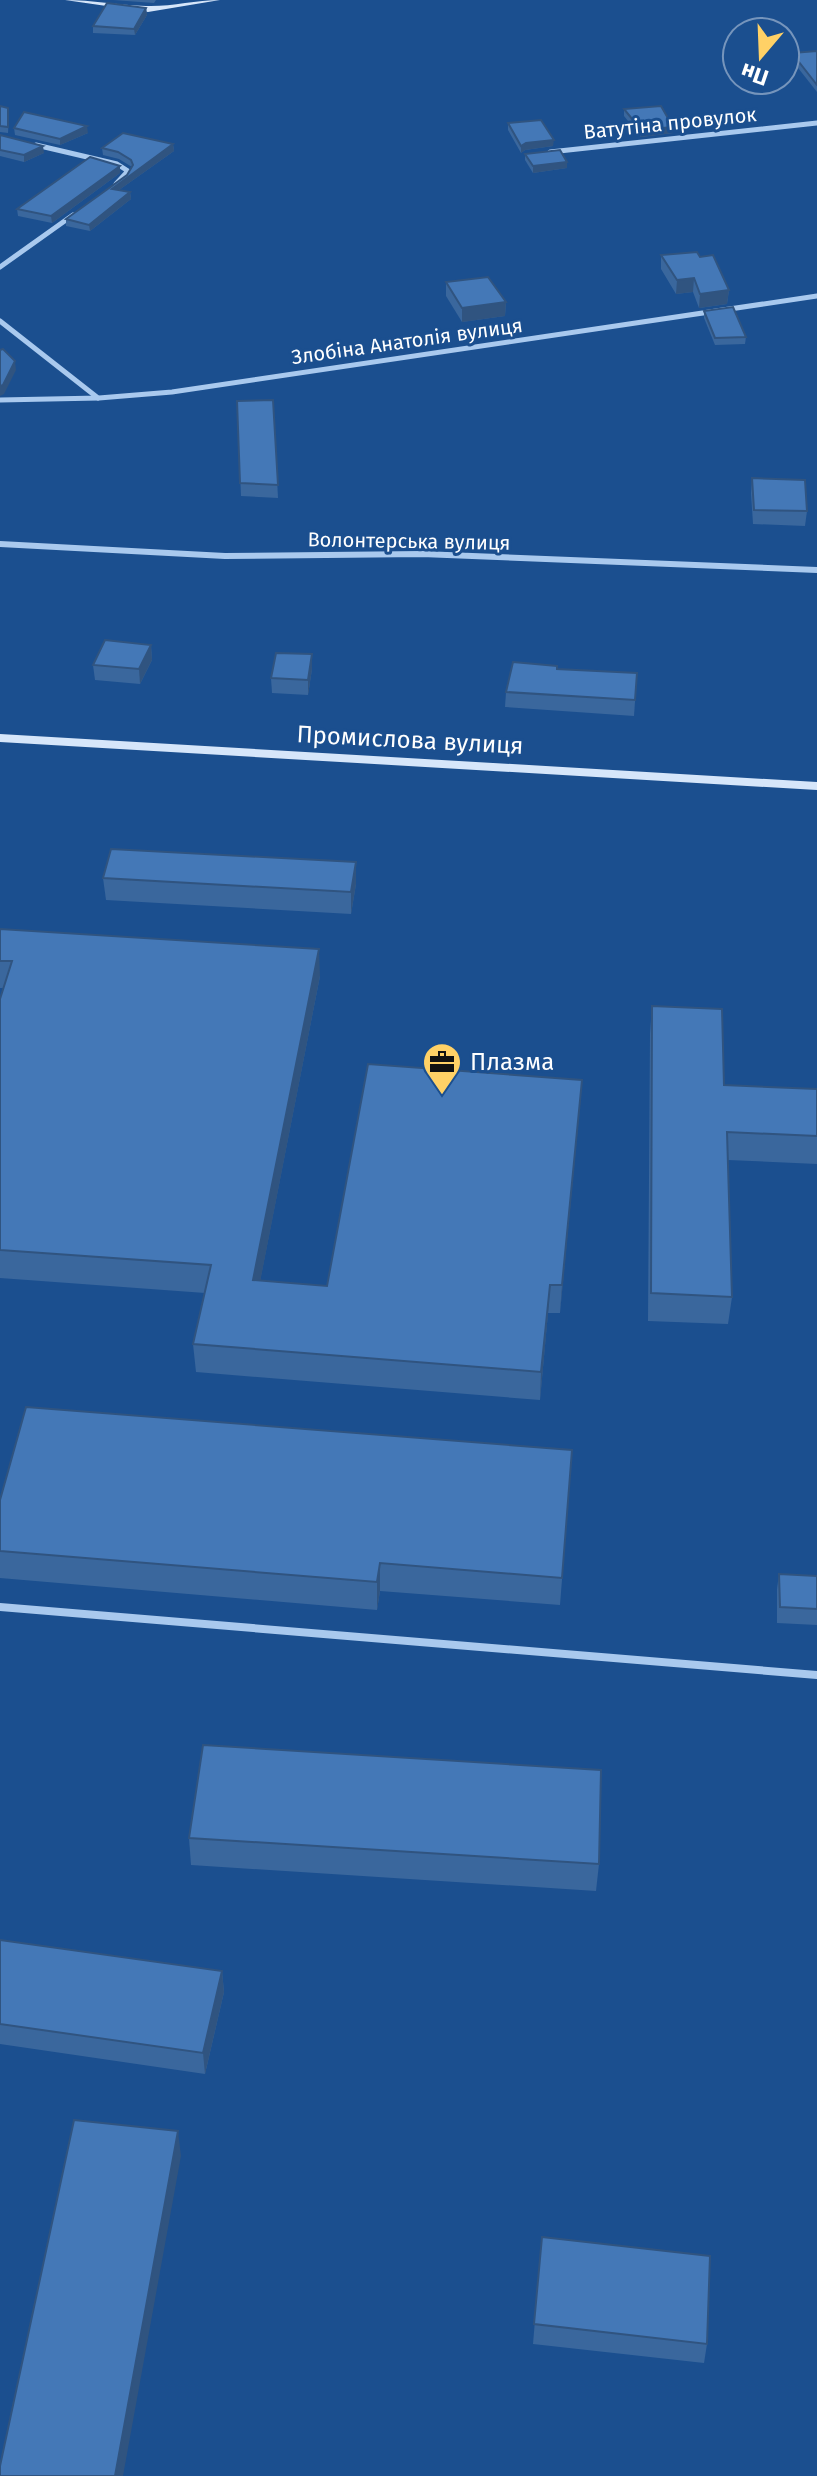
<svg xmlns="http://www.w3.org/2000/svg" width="817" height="2476" viewBox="0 0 817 2476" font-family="'Fira Sans',sans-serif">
  <rect width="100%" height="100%" fill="#1b4f8f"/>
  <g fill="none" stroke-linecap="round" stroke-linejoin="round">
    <!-- lane-far1 -->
    <path stroke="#a9c9ee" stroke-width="6" d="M0 1607 9 1608"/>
    <!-- lane -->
    <path stroke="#a9c9ee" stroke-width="8" d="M0 1607 817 1675"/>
    <!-- street-far1 -->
    <g stroke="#a9c9ee" stroke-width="5">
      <path d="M36 145 117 164 128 171 116 184"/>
      <path d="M550 152 817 123"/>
      <path d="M0 267 73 215"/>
      <path d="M0 321 98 398"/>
      <path d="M0 400 99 398 172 392 817 296"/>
    </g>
    <!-- street -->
    <path stroke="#a9c9ee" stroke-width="6" d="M0 544 225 556 422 554 817 570"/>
    <!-- secondary -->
    <g fill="#d6e6fa" fill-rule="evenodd">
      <path d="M65 0C92 0 118 5 146 6 170 7 195 0 220 0L148 12Z"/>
      <path d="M0 734 817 782V790L0 742Z"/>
    </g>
  </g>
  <!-- wall -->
  <g fill="#3a679d">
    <path d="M113 0H156L154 3Z"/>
    <path d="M146 8 147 15 135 35 93 33V26Z"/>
    <path d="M817 51V92L791 59 792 53Z"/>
    <path d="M0 106 9 114 8 133 0 132Z"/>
    <path d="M624 109 673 133 641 137 624 116Z"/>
    <path d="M508 123 553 146 525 150 521 153 508 130Z"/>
    <path d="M14 128 88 133 60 145 15 135Z"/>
    <path d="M0 135 44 153 24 162 0 156Z"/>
    <path d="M173 144 174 151 119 190 130 192 131 199 90 231 66 226V219L127 175 132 167 119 159 103 155 102 148Z"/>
    <path d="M525 154 567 168 533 173 525 160Z"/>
    <path d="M120 173 52 223 18 216 17 209Z"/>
    <path d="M661 255 729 290 727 304 699 308 693 292 676 294 661 269Z"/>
    <path d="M446 282 506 302 505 316 462 322 446 296Z"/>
    <path d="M704 311 746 337 745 344 715 345 704 318Z"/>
    <path d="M273 400 278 498 241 496 237 401Z"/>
    <path d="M752 478 807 511 805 526 753 524 751 493Z"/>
    <path d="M151 645 152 660 140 684 95 680 93 665Z"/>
    <path d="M312 654V669L308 695 272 693 271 678Z"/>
    <path d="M557 669 637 673 634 716 505 707 506 692Z"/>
    <path d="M103 878 356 884 351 914 106 900Z"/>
    <path d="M0 929 320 976 260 1281 327 1286 582 1080 560 1313H548L540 1400 196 1372 193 1344 205 1293 0 1278V999L4 988H0Z"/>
    <path d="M652 1006 724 1085 817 1089V1164L728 1160 732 1297 728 1324 648 1321 650 1034Z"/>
    <path d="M570 1478 560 1605 380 1591 377 1610 0 1578V1500Z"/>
    <path d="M779 1574 817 1576V1625L777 1623V1589Z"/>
    <path d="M189 1838 599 1864 596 1891 191 1865Z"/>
    <path d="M0 1940 222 1971 224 1992 205 2074 0 2044Z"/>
    <path d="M542 2237 707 2344 704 2363 533 2344Z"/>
  </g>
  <!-- shaded-wall -->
  <g fill="#305480">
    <path d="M146 8 147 15 135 35 134 29Z"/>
    <path d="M87 126 88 133 60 145V139Z"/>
    <path d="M673 127V133L641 137V130Z"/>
    <path d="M554 140 553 146 525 150 521 153V146L526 143Z"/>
    <path d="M173 144 174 151 112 195V189Z"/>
    <path d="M43 146 44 153 24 162V155Z"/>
    <path d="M567 162V168L533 173V166Z"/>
    <path d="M120 166V173L52 223 51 216Z"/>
    <path d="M130 192 131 199 90 231 89 225Z"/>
    <path d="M694 278 693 292 676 294 677 280Z"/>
    <path d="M729 290 727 304 699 308 700 294Z"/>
    <path d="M506 302 505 316 462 322V308Z"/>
    <path d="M15 361 16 370 4 394 0 396V386Z"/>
    <path d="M151 645 152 660 140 684 139 669Z"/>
    <path d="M312 654V669L308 695V680Z"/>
    <path d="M356 862V884L351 914V892Z"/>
    <path d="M319 949 320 976 255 1308 253 1280Z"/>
    <path d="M582 1080 580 1107 560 1313 562 1285Z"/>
    <path d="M550 1285 548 1313 540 1400 541 1372Z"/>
    <path d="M380 1563V1591L377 1610V1582Z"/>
    <path d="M222 1971 224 1992 205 2074 203 2053Z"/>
    <path d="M178 2131 181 2156 123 2476H115Z"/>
  </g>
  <!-- building -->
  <g fill="#4478b7" stroke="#305480" stroke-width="2">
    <path d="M107 3 146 8 134 29 93 26Z"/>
    <path d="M817 51V85L792 53Z"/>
    <path d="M0 106 8 108V127L0 126Z"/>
    <path d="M661 106 673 127 641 130 624 109Z"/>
    <path d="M24 112 87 126 60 139 14 128Z"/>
    <path d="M541 120 554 140 526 143 521 146 508 123Z"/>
    <path d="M123 133 173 144 112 189 130 192 89 225 66 219 127 175 133 165 131 160 118 152 102 148Z"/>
    <path d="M0 135 43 146 24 155 0 150Z"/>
    <path d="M560 150 567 162 533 166 525 154Z"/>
    <path d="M90 157 120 166 51 216 17 209Z"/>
    <path d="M697 252 700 257 713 255 729 290 700 294 694 278 677 280 661 255Z"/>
    <path d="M488 277 506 302 462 308 446 282Z"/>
    <path d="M733 307 746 337 715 338 704 311Z"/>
    <path d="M3 349 15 361 3 385 0 386V350Z"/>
    <path d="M273 400 278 485 240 483 237 401Z"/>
    <path d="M752 478 805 480 807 511 754 510Z"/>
    <path d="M105 640 151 645 139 669 93 665Z"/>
    <path d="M276 653 312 654 308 680 271 678Z"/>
    <path d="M513 662 557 666V669L637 673 635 700 506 692Z"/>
    <path d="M111 849 356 862 351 892 103 878Z"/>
    <path d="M0 929 319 949 253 1280 327 1286 368 1064 582 1080 562 1285H550L541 1372 193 1344 211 1265 0 1250V999L12 961H0Z"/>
    <path d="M652 1006 722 1009 724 1085 817 1089V1136L727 1132 732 1297 651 1293Z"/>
    <path d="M26 1407 572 1450 562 1578 380 1563 377 1582 0 1551V1500Z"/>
    <path d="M779 1574 817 1576V1609L780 1607Z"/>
    <path d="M203 1745 601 1770 599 1864 189 1838Z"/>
    <path d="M0 1940 222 1971 203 2053 0 2024Z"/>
    <path d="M74 2120 178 2131 115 2476H0V2466Z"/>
    <path d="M542 2237 710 2256 707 2344 534 2324Z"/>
  </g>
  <!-- icons -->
  <defs>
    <symbol id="office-pin" viewBox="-11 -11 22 30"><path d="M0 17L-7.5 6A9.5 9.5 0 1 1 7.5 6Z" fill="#ffd166" stroke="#1b4f8f"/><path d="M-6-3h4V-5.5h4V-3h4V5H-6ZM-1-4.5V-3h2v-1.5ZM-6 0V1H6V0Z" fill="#111"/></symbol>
  </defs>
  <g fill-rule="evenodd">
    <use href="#office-pin" x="420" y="1040" width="44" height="60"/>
  </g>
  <g text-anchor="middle" stroke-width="6" stroke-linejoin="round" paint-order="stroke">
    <!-- far-street labels -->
    <g font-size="20" fill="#fff" stroke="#1b4f8f">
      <text transform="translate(670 123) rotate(-6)" y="7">Ватутіна провулок</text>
      <text transform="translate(407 341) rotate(-8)" y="7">Злобіна Анатолія вулиця</text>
      <text transform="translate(409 541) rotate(1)" y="7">Волонтерська вулиця</text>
    </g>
    <!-- street labels -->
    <g font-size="24" fill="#fff" stroke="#1b4f8f">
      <text transform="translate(410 740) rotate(3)" y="8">Промислова вулиця</text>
    </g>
    <!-- poi labels -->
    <g font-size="24" fill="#fff" stroke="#1b4f8f" text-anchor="start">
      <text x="470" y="1070">Плазма</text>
    </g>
  </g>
  <!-- north arrow -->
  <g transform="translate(761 56) rotate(199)"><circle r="38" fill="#1b4f8f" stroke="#7695bc" stroke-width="2"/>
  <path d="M0-6L14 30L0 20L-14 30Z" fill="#ffd166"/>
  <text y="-12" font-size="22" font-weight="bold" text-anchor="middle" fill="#ffffff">Пн</text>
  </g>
</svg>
